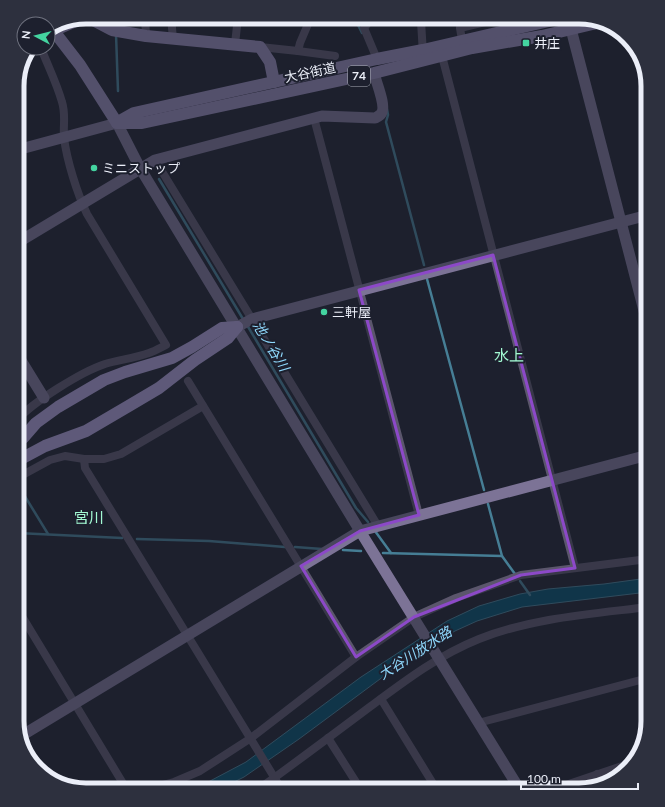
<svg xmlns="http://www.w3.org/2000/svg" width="665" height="807" viewBox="0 0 665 807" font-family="Lato,'Noto Sans JP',sans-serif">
  <rect width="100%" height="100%" fill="#1d202e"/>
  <!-- water -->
  <path fill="#004e6a" stroke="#467e95" d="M648 578V592L522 607 477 621 455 631 407 659 299 739 244 777 218 790H193L246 762 361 677 447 621 479 606 520 594 548 589 604 584Z"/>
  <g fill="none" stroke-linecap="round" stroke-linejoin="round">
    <!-- stream -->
    <g stroke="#467e95" stroke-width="2.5">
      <path d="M354 17 362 33"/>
      <path d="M116 27V17"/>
      <path d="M116 34 118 91"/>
      <path d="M387 109 388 115 386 122 424 265"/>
      <path d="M159 179 243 319"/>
      <path d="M427 279 484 490"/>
      <path d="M247 325 356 508 368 522"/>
      <path d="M18 485 48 534"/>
      <path d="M488 504 502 556 515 574"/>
      <path d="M375 531 391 553"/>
      <path d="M17 533 122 538"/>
      <path d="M137 539 209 541 285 547"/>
      <path d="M295 547 322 549"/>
      <path d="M343 550 361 551"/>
      <path d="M383 553 502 556"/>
      <path d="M520 581 530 595"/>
    </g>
    <!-- street -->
    <g stroke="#5b566c" stroke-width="8">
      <path d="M112 17V30"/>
      <path d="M145 17 146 36"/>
      <path d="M171 17 173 39"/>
      <path d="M371 17V19L364 28 377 59"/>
      <path d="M422 17 421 21 423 54"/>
      <path d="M462 40 460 28 506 17"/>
      <path d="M235 44 238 17"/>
      <path d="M260 47 298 51 300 43 311 17"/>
      <path d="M298 51 335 56"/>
      <path d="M442 56 575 568"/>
      <path d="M314 118 419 515"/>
      <path d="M155 160 378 526"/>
      <path d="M188 381 356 657"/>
      <path d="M17 420C33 402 81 372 105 364 119 360 135 358 149 353 155 351 160 348 166 345L87 214C77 193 67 161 64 138 63 126 66 114 62 102 57 84 48 66 41 48"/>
      <path d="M84 459 85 468 282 790"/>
      <path d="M17 478 50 460 65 456 84 459H104L121 454 203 406"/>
      <path d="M17 608 127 790"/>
      <path d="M381 699 437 790"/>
      <path d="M478 723 648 678"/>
      <path d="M328 738 361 790"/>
      <path d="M597 774 603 783"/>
      <path d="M143 790 174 782 200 771 251 738 356 657 414 617 456 598 521 575 648 559"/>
      <path d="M257 790 274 778C307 754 339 730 371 706 406 680 439 655 479 639 532 618 591 614 648 607"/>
      <path d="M551 790 631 763"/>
    </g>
    <!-- secondary -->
    <g stroke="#7c7396" stroke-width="11">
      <path d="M571 29 648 326"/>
      <path d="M17 150 117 123 140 168 360 531 520 790"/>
      <path d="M17 243 155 160 322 116 375 118C376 118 380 115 381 114 387 107 376 82 374 73"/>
      <path d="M237 327 252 319 648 215"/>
      <path d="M17 354 44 398"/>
      <path d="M21 736 360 531 648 455"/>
    </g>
    <!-- primary -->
    <g stroke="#9689b7" stroke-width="12">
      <path d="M53 30 80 65 117 123"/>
      <path d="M48 33 78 20H93L112 30 146 36 260 47 270 62 274 82"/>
      <path d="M118 122 134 113 377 59 423 50 566 17"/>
      <path d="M117 123H142L374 73 472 48 542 36 601 22"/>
    </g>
    <!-- highway -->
    <g stroke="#ad9ed5" stroke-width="12">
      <path d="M17 443 23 438 36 423 58 407 104 380 125 372 172 358 192 347 222 328 237 327"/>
      <path d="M17 461 45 446 86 431 132 404 159 388 195 360 228 338 237 327"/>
    </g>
  </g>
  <!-- marked area -->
  <path d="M0 0H665V807H0ZM493 255 575 568 521 575 414 617 356 657 301 566 360 531 419 515 359 290Z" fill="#1d202e" fill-opacity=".55" fill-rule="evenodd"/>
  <path fill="none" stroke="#8c49c8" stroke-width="3" stroke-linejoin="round" d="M493 255 575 568 521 575 414 617 356 657 301 566 360 531 419 515 359 290Z"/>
  <!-- markers -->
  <g fill="#44d4a0" stroke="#1d202e" stroke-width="1.5">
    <rect x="522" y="39" width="8" height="8" rx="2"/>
    <circle cx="94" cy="168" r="4"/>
    <circle cx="324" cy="312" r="4"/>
  </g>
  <g text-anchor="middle" stroke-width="4" stroke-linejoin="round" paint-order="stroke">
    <!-- shield labels -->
    <rect fill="#1d202e" stroke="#adb0bb" stroke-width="1" x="348" y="66" width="22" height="20" rx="3"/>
    <g font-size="12" font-weight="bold" fill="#ebeef8">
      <text x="359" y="80">74</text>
    </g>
    <!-- poi labels -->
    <g font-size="13" fill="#ebeef8" stroke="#1d202e" text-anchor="start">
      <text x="534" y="48">井庄</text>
      <text x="102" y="173">ミニストップ</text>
      <text x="332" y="317">三軒屋</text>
    </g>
    <!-- street labels -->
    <g font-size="13" fill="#ebeef8" stroke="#1d202e">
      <text transform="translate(310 72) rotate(-12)" y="5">大谷街道</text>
    </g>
    <!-- water labels -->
    <g font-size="14" font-style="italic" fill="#8fd8fc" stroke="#1d202e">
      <text transform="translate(271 346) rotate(59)" y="5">池ノ谷川</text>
      <text transform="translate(415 653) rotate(-33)" y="5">大谷川放水路</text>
    </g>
    <!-- quarter labels -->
    <g font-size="15" fill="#a3fad3" stroke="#1d202e">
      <text x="509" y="361">水上</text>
      <text x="89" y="523">宮川</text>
    </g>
  </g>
  <!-- crop -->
  <path d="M0 0H665V807H0ZM86 24H579A62 62 0 0 1 641 86V721A62 62 0 0 1 579 783H86A62 62 0 0 1 24 721V86A62 62 0 0 1 86 24Z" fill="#2d303e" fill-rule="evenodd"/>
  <path fill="none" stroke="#ebeef8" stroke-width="5" d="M86 24H579A62 62 0 0 1 641 86V721A62 62 0 0 1 579 783H86A62 62 0 0 1 24 721V86A62 62 0 0 1 86 24Z"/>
  <!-- north arrow -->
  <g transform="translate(36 36) rotate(277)"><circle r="19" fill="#1d202e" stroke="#6f727f"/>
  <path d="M0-3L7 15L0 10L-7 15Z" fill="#44d4a0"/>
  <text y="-6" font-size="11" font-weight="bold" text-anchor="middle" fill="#ebeef8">N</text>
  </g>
  <!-- scale -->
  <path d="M521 783v6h117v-6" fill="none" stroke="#ebeef8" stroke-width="2"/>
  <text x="527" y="783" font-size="12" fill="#ebeef8" stroke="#1d202e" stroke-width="3" paint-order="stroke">100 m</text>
</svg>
